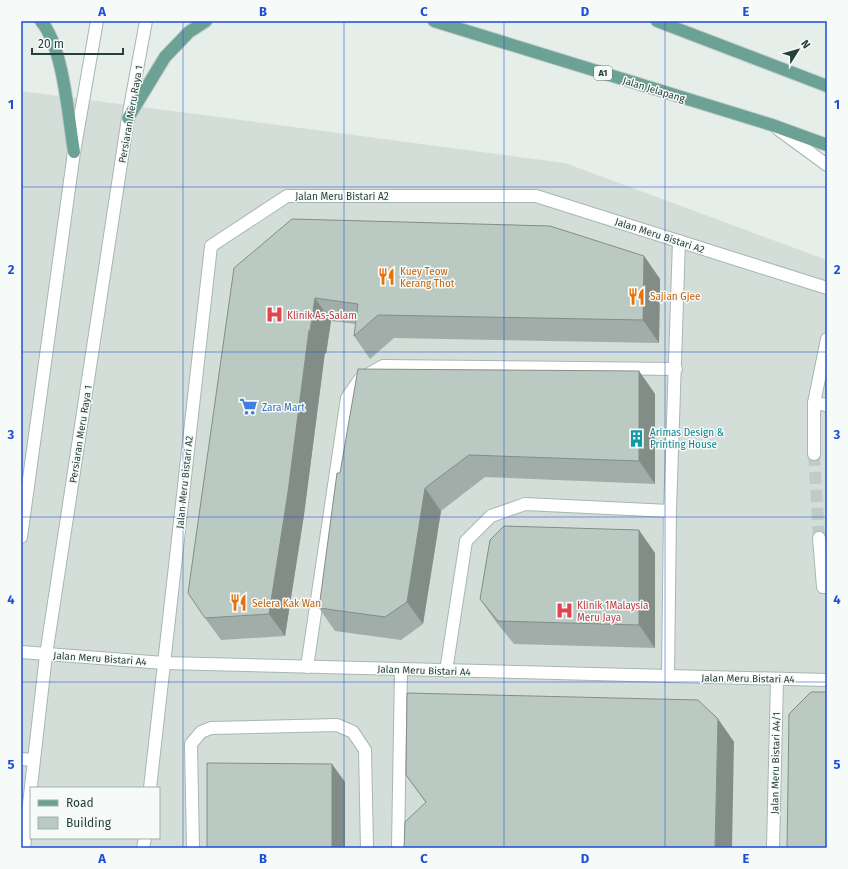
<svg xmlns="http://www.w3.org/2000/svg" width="848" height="869" viewBox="0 0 848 869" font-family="'Fira Sans',sans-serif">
  <rect width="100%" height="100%" fill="#e6eeea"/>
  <!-- built -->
  <path fill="#d4ded9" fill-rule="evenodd" d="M21 91 565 163 827 260V848H21ZM31 788H159V838H31Z"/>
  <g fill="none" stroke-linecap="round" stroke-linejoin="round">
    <!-- minor-tunnel -->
    <path stroke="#bfcbc7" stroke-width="12" stroke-dasharray="12 6" stroke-linecap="butt" d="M814 454 819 538"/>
    <defs>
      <g id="minor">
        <path d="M778 129 827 165"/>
        <path d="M814 403 827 405"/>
        <path d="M814 454V403L827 339"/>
        <path d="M21 537 74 152 97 21"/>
        <path d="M819 538 823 587H827"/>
        <path d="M21 652 164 663 827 680"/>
        <path d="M307 667 347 398 360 379 383 366 676 369"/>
        <path d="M446 671 466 541 491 516 525 504 670 511"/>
        <path d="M668 676 670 511 679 241"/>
        <path d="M21 759 33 760"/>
        <path d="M150 788 211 246 287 196H536L827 288"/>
        <path d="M24 848 46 655 128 118 146 21"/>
        <path d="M143 848 145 838"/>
        <path d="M193 848 191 744 201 732 211 728 337 725 353 732 365 750 367 848"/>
        <path d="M398 848 401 669"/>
        <path d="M773 848 777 679"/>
      </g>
      <g id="major">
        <path d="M41 21C64 48 68 117 74 152"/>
        <path d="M434 21 772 125 827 145"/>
        <path d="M657 21 827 86"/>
        <path d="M128 118 165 57 189 32 206 21"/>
      </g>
    </defs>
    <!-- minor casing -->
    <use href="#minor" stroke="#a8b6b1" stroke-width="14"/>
    <!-- major casing -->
    <use href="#major" stroke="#c2cac8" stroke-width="14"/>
    <!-- minor -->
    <use href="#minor" stroke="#fff" stroke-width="12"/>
    <!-- major -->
    <use href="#major" stroke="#6ca295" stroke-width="12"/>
  </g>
  <!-- wall -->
  <g fill="#a1ada8">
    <path d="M644 256 660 279 659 343 394 338 370 359 354 336 356 324 331 321 326 354 325 352 304 515 285 636 221 640 205 618 234 268Z"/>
    <path d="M639 371 655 394V484L485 477 441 511 423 624 401 640 335 631 319 608 340 473Z"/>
    <path d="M655 553V648L514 644 496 622 480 599Z"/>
    <path d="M718 719 734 742 426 803 406 775Z"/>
  </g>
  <!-- shaded-wall -->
  <g fill="#838d88">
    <path d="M644 256 660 279 659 343 643 320Z"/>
    <path d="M315 298 331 321 326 354 310 331Z"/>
    <path d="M309 330 325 352 304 515 285 636 269 614Z"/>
    <path d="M639 371 655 394V484L639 461Z"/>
    <path d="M425 488 441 511 423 624 407 602Z"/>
    <path d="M639 530 655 553V648L639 625Z"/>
    <path d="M718 719 734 742 732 848H715Z"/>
    <path d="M332 764 345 782V848H332Z"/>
  </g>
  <!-- building -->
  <g fill="#bbc9c3" stroke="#838d88">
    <path d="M292 219 550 226 644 256 643 320 378 315 354 336 358 304 315 298 310 331 309 330 288 492 269 614 205 618 188 593 234 268Z"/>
    <path d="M358 369 639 371V461L469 455 425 488 407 602 385 617 319 608 337 473H340Z"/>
    <path d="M504 526 639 530V625L498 621 480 599 490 540Z"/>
    <path d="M811 692H827V848H787L789 714Z"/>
    <path d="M407 693 698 700 718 719 715 848H404L405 822 426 802 406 775Z"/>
    <path d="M207 763 332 764V848H207Z"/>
  </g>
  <!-- grid -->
  <path fill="none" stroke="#1d4ed8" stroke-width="1" stroke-opacity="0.55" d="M183 21V848M344 21V848M504 21V848M665 21V848M21 187H827M21 352H827M21 517H827M21 682H827"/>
  <!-- icons -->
  <defs>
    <symbol id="restaurant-bare" viewBox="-9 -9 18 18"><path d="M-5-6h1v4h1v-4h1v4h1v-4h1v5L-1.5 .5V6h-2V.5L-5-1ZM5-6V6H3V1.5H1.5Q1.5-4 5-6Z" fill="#e8710a" stroke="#f6faf8" stroke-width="2.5" paint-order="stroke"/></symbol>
    <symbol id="hospital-bare" viewBox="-9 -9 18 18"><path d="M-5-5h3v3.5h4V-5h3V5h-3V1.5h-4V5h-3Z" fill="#e0444e" stroke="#f6faf8" stroke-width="2.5" paint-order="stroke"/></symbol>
    <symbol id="supermarket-bare" viewBox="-9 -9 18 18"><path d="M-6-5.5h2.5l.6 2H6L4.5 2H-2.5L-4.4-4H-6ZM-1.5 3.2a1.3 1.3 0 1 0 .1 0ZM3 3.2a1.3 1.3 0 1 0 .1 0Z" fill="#3f7fe0" stroke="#f6faf8" stroke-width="2.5" paint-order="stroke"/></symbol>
    <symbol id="building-bare" viewBox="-9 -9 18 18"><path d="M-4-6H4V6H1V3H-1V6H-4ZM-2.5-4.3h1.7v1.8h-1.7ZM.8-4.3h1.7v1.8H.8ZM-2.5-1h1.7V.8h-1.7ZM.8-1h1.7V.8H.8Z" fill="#0f9aa8" stroke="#f6faf8" stroke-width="2.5" paint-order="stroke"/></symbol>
  </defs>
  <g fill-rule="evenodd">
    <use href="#restaurant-bare" x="374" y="264" width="25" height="25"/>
    <use href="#restaurant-bare" x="624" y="284" width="25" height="25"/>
    <use href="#hospital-bare" x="262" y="302" width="25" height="25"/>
    <use href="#supermarket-bare" x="236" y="394" width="25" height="25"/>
    <use href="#building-bare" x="624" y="426" width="25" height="25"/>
    <use href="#restaurant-bare" x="226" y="590" width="25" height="25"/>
    <use href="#hospital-bare" x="552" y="598" width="25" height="25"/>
  </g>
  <g text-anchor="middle" stroke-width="3" stroke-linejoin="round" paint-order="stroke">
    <!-- shield labels -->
    <rect fill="#f6faf8" stroke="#647872" stroke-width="1" x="594" y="66" width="18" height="14" rx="3"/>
    <g font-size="9" font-weight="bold" fill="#254039">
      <text x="603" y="76">A1</text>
    </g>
    <!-- street labels -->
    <g font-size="10" fill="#254039" stroke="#f6faf8">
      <text transform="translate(654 89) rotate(17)" y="4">Jalan Jelapang</text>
      <text transform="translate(130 114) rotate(-80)" y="4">Persiaran Meru Raya 1</text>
      <text x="342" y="200">Jalan Meru Bistari A2</text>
      <text transform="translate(660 235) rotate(18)" y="4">Jalan Meru Bistari A2</text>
      <text transform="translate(80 434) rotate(-81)" y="4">Persiaran Meru Raya 1</text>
      <text transform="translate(184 482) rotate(-84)" y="4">Jalan Meru Bistari A2</text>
      <text transform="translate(100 658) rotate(4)" y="4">Jalan Meru Bistari A4</text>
      <text transform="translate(424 670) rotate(2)" y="4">Jalan Meru Bistari A4</text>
      <text transform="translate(748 678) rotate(1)" y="4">Jalan Meru Bistari A4</text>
      <text transform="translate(775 763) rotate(-89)" y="4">Jalan Meru Bistari A4/1</text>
    </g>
    <!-- food labels -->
    <g font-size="10" fill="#c56008" stroke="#f6faf8" text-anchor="start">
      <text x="400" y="275">Kuey Teow<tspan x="400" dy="12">Kerang Thot</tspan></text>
      <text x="650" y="300">Sajian Gjee</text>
      <text x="252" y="607">Selera Kak Wan</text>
    </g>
    <!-- health labels -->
    <g font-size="10" fill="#be3a42" stroke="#f6faf8" text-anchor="start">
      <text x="287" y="319">Klinik As-Salam</text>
      <text x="577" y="609">Klinik 1Malaysia<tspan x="577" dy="12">Meru Jaya</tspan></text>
    </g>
    <!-- shop labels -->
    <g font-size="10" fill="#366cbe" stroke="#f6faf8" text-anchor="start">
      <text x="262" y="411">Zara Mart</text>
    </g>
    <!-- culture labels -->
    <g font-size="10" fill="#0d838f" stroke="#f6faf8" text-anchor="start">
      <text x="650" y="436">Arimas Design &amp;<tspan x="650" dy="12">Printing House</tspan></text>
    </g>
  </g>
  <!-- border -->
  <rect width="848" height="869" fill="none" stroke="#f6faf8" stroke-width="44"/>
  <!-- legend -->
  <rect x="30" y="787" width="130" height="52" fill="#f6faf8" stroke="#a2b0ac"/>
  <rect x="38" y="800" width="20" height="6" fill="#6ca295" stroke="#a2b0ac"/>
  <text x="66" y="807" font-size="12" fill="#254039">Road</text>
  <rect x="38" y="817" width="20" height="12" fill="#bbc9c3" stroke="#a2b0ac"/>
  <text x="66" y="827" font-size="12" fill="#254039">Building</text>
  <!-- north arrow -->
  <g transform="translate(798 50) rotate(53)" stroke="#f6faf8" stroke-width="3" paint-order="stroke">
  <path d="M0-3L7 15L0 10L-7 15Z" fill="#254039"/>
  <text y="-6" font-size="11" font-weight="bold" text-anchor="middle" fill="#254039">N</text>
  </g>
  <!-- scale -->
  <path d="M32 48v6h91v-6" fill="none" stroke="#254039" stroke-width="2"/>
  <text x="38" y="48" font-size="12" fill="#254039" stroke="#f6faf8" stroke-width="3" paint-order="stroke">20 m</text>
  <rect x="22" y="22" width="804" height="825" fill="none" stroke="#1d4ed8" stroke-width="1.5"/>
  <g font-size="13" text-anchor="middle" font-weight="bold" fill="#1d4ed8">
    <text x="102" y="16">A</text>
    <text x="263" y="16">B</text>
    <text x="424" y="16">C</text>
    <text x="585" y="16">D</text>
    <text x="746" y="16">E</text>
    <text x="11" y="109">1</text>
    <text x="837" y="109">1</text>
    <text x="11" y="274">2</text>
    <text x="837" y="274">2</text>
    <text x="11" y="439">3</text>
    <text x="837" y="439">3</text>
    <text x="11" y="604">4</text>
    <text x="837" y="604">4</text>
    <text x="11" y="769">5</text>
    <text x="837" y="769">5</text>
    <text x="102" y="863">A</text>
    <text x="263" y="863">B</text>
    <text x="424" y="863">C</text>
    <text x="585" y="863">D</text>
    <text x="746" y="863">E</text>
  </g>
</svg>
